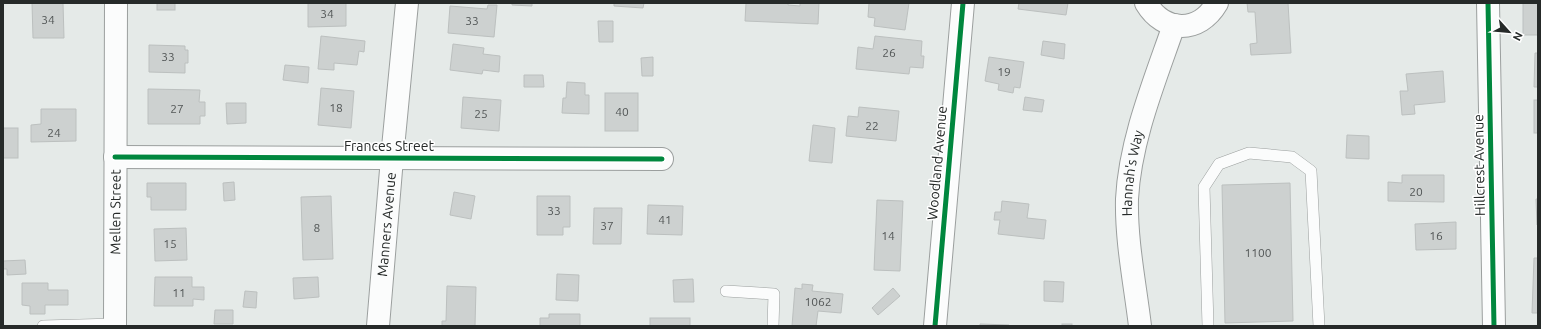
<svg xmlns="http://www.w3.org/2000/svg" width="1541" height="329" viewBox="0 0 1541 329" font-family="Ubuntu,sans-serif">
  <rect width="100%" height="100%" fill="#e5eae8"/>
  <!-- building -->
  <g fill="#cdd1d0" stroke="#bcc0bf">
    <path d="M32 3H63L64 38H33Z"/>
    <rect x="157" y="3" width="18" height="7"/>
    <path d="M308 3H346V26L308 27Z"/>
    <path d="M512 3H532V6L512 5Z"/>
    <path d="M614 3H644L643 8 614 6Z"/>
    <path d="M746 3H788V5L800 6V3H819L818 24 745 21Z"/>
    <path d="M869 3H909L905 30 874 26 875 18 868 17Z"/>
    <path d="M1019 3H1068L1066 15 1018 9Z"/>
    <path d="M1247 3H1288L1291 53 1251 55 1250 44 1257 43 1255 12H1248Z"/>
    <rect x="1523" y="3" width="15" height="32"/>
    <path d="M488 5H497L494 37 448 33 450 6 487 9Z"/>
    <path d="M598 21H613V42H599Z"/>
    <path d="M321 36 365 41 364 52 359 51 357 65 334 63V70L318 69Z"/>
    <path d="M875 36 922 41 921 56H924L923 68 910 67 909 74 856 69 858 47 873 49Z"/>
    <path d="M1043 41 1065 44 1064 59 1041 55Z"/>
    <path d="M453 44 484 48 483 54 500 56 499 72 483 70 482 74 450 70Z"/>
    <path d="M149 45 185 46V50H188V63H185V73L149 72Z"/>
    <path d="M1535 53H1538V87H1534Z"/>
    <path d="M653 57V76H642L641 58Z"/>
    <path d="M989 57 1024 62 1020 88 1014 87 1013 93 998 90 999 84 985 81Z"/>
    <path d="M285 65 309 67 308 83 283 80Z"/>
    <path d="M1443 71 1445 102 1414 105 1415 114 1402 115 1400 91H1408L1406 74Z"/>
    <path d="M524 75H543L544 87H524Z"/>
    <path d="M567 82 585 83V95H589V114L562 113 563 98H566Z"/>
    <path d="M321 88 354 91 351 128 318 125Z"/>
    <path d="M148 89 200 90 199 102H205V116H200V124H148Z"/>
    <rect x="605" y="93" width="33" height="38"/>
    <path d="M463 97 501 100 499 131 461 128Z"/>
    <path d="M1025 97 1044 100 1042 112 1023 110Z"/>
    <rect x="1534" y="100" width="4" height="33"/>
    <path d="M226 103H246V123L227 124Z"/>
    <path d="M859 107 899 111 896 141 846 136 848 116 858 117Z"/>
    <path d="M41 109H76V141L31 142V125L41 124Z"/>
    <path d="M813 125 835 128 832 163 809 161Z"/>
    <rect x="3" y="128" width="15" height="30"/>
    <path d="M1347 135 1369 136V159L1346 158Z"/>
    <path d="M1402 175H1444V202L1388 201V182L1402 183Z"/>
    <path d="M234 182 235 200 224 201 223 183Z"/>
    <path d="M147 183H186V210H151V197H147Z"/>
    <path d="M1290 183 1293 321 1225 323 1222 185Z"/>
    <path d="M454 192 475 196 471 219 450 215Z"/>
    <path d="M331 196 333 259 303 260 301 197Z"/>
    <path d="M537 196H570V227H563V235H537Z"/>
    <path d="M1536 199H1538V225H1537Z"/>
    <path d="M877 200 903 201 900 271 874 270Z"/>
    <path d="M1002 201 1029 204 1027 218 1046 220 1044 239 998 234 1000 220H994L995 212H1001Z"/>
    <path d="M648 205 683 206 682 235 647 234Z"/>
    <path d="M594 208H622L621 244H593Z"/>
    <path d="M1456 222V249L1416 250 1415 224Z"/>
    <path d="M186 228 187 260 155 261 154 229Z"/>
    <path d="M1534 258H1538V313H1532Z"/>
    <path d="M25 260 26 274 7 275V269H3V261Z"/>
    <path d="M557 274 579 275 578 301 556 300Z"/>
    <path d="M155 277H192V287H204V300L193 299V306H154Z"/>
    <path d="M318 277 319 297 294 299 293 278Z"/>
    <path d="M693 279 694 302H674L673 280Z"/>
    <path d="M1044 281 1064 282 1063 302 1044 301Z"/>
    <path d="M22 283H48V290H68V305H45V314H30V306L22 305Z"/>
    <path d="M802 284 813 285 812 291 843 294 841 313 818 311 816 326H792L795 288 802 289Z"/>
    <path d="M447 286 476 287 475 326H442V321H446Z"/>
    <path d="M893 288 900 296 878 315 872 308Z"/>
    <path d="M245 291 257 292 256 308 243 307Z"/>
    <path d="M215 310H233V324H214Z"/>
    <path d="M549 314H580V326H540V318H549Z"/>
    <rect x="650" y="318" width="40" height="8"/>
    <path d="M980 324 1009 325V326H980Z"/>
    <rect x="1062" y="324" width="10" height="2"/>
  </g>
  <g fill="none" stroke-linecap="round" stroke-linejoin="round">
    <defs>
      <g id="service">
        <path d="M726 291 774 294 773 326"/>
        <path d="M43 326 115 324"/>
        <path d="M1208 326 1204 187 1219 164 1249 153 1292 157 1311 171 1319 326"/>
      </g>
      <g id="minor">
        <path d="M1146 3C1164 33 1199 34 1217 3"/>
        <path d="M1488 3 1494 326"/>
        <path d="M115 157 662 159"/>
        <path id="s1" d="M115 326 116 3"/>
        <path id="s2" d="M378 326 392 158 407 3"/>
        <path d="M935 326 963 3"/>
        <path id="s3" d="M1140 326C1135 284 1126 241 1127 199 1130 140 1155 80 1174 25"/>
      </g>
    </defs>
    <!-- service casing -->
    <use href="#service" stroke="#9b9f9e" stroke-width="12"/>
    <!-- minor casing -->
    <use href="#minor" stroke="#9b9f9e" stroke-width="24"/>
    <!-- service -->
    <use href="#service" stroke="#fbfcfc" stroke-width="11"/>
    <!-- minor -->
    <use href="#minor" stroke="#fbfcfc" stroke-width="22"/>
    <defs>
      <g id="cycleway">
        <path d="M1488 3 1494 326"/>
        <path d="M115 157 662 159"/>
        <path d="M935 326 963 3"/>
      </g>
    </defs>
    <!-- cycleway casing -->
    <use href="#cycleway" stroke="#fff" stroke-width="8"/>
    <!-- cycleway -->
    <use href="#cycleway" stroke="#00873e" stroke-width="5"/>
  </g>
  <g text-anchor="middle" stroke-width="3" stroke-linejoin="round" paint-order="stroke">
    <!-- number labels -->
    <g font-size="12" fill="#525656">
      <text x="327" y="18">34</text>
      <text x="48" y="24">34</text>
      <text x="472" y="25">33</text>
      <text x="889" y="57">26</text>
      <text x="168" y="61">33</text>
      <text x="1004" y="76">19</text>
      <text x="336" y="112">18</text>
      <text x="177" y="113">27</text>
      <text x="622" y="116">40</text>
      <text x="481" y="118">25</text>
      <text x="872" y="130">22</text>
      <text x="54" y="137">24</text>
      <text x="1416" y="196">20</text>
      <text x="554" y="215">33</text>
      <text x="665" y="224">41</text>
      <text x="607" y="230">37</text>
      <text x="317" y="232">8</text>
      <text x="888" y="240">14</text>
      <text x="1436" y="240">16</text>
      <text x="170" y="248">15</text>
      <text x="1258" y="257">1100</text>
      <text x="179" y="297">11</text>
      <text x="818" y="306">1062</text>
    </g>
    <!-- street labels -->
    <g font-size="14" fill="#262a29" stroke="#fff">
      <text x="389" y="151">Frances Street</text>
      <text transform="translate(937 163) rotate(-85)" y="5">Woodland Avenue</text>
      <text transform="translate(1479 165) rotate(-91)" y="5">Hillcrest Avenue</text>
      <text dy="5" stroke="none"><textPath href="#s3" startOffset="154">Hannah's Way</textPath></text>
      <text dy="5" stroke="none"><textPath href="#s1" startOffset="114">Mellen Street</textPath></text>
      <text dy="5" stroke="none"><textPath href="#s2" startOffset="102">Manners Avenue</textPath></text>
    </g>
  </g>
  <!-- border -->
  <rect width="1541" height="329" fill="none" stroke="#262a29" stroke-width="8"/>
  <!-- north arrow -->
  <g transform="translate(1509 32) rotate(117)" stroke="#ffffff" stroke-width="3" paint-order="stroke">
  <path d="M0-3L7 15L0 10L-7 15Z" fill="#262a29"/>
  <text y="-6" font-size="11" font-weight="bold" text-anchor="middle" fill="#262a29">N</text>
  </g>
</svg>
